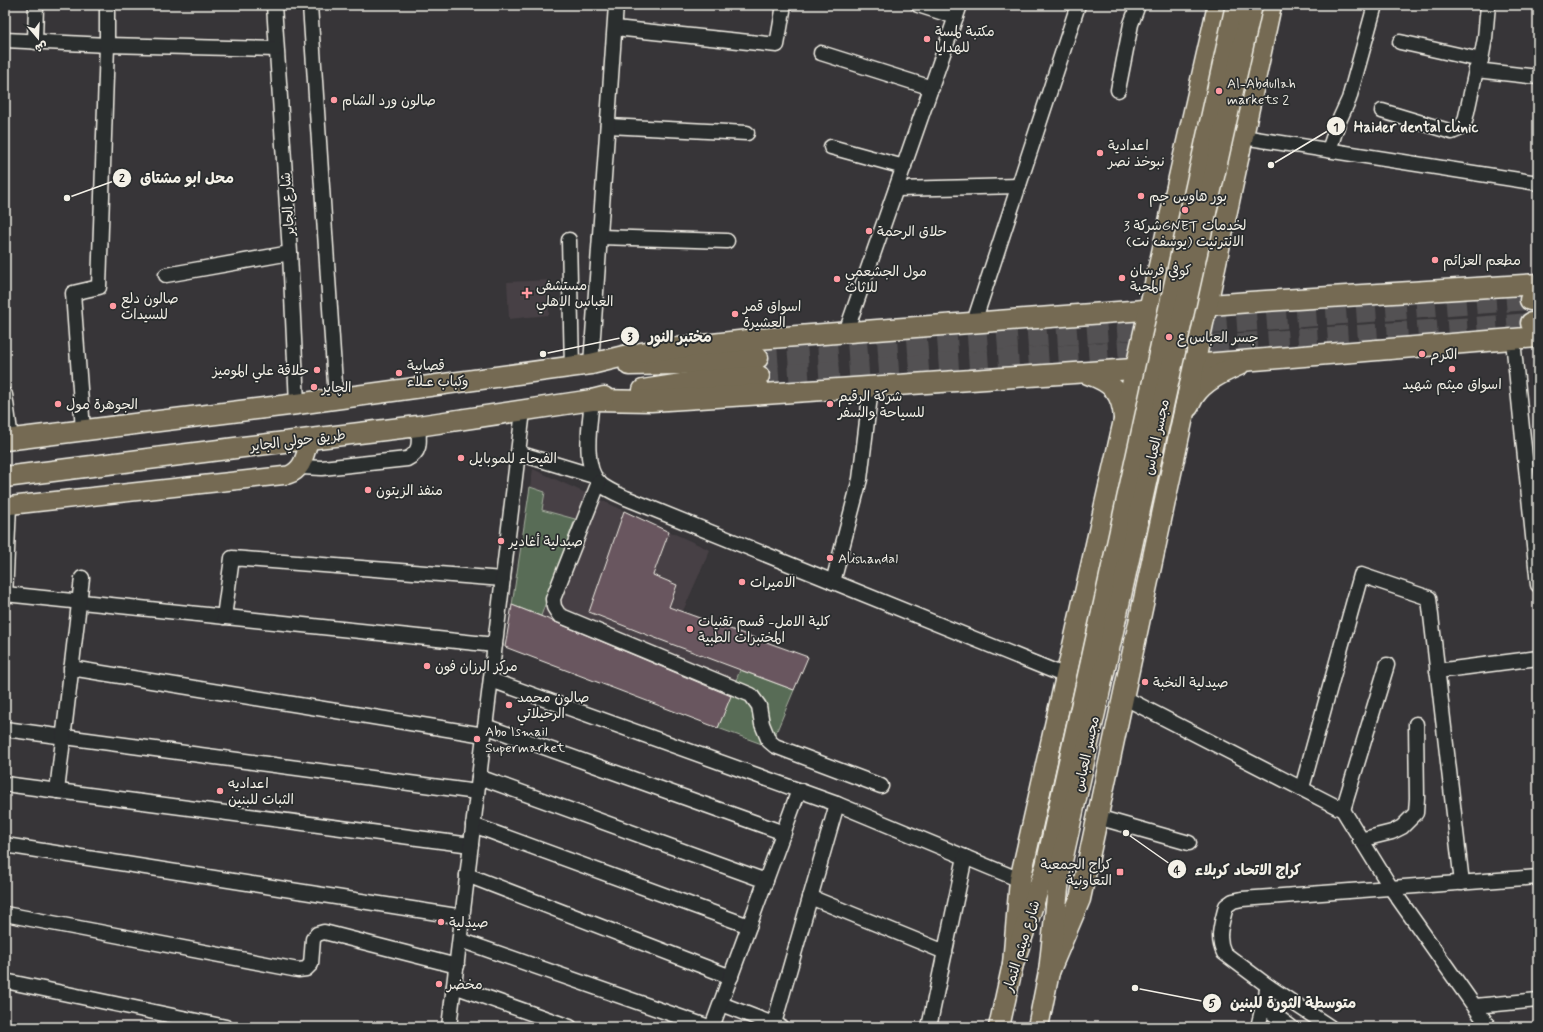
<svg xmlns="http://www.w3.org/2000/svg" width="1543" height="1032" viewBox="0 0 1543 1032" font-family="Mynerve,'Playpen Sans Arabic',sans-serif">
  <rect width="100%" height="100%" fill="#373538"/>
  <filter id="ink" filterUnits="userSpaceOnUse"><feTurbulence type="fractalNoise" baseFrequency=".025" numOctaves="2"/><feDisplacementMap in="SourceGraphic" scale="8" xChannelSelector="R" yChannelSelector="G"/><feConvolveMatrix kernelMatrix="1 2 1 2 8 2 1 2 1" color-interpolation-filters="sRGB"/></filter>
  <g filter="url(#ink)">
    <!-- built -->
    <g fill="#463f44">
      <path d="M548 280 549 315 509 319 507 282Z"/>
      <path d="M533 469 710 550 683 611 808 657 770 747 505 647Z"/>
    </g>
    <!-- green -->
    <g fill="#596c56" stroke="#a6ae9f">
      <path d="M530 487 545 492 542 510 575 519 541 616 512 605Z"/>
      <path d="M740 670 794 690 770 747 718 728Z"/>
    </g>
    <!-- building -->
    <g fill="#69575f" stroke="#f4f1e8">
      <path d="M624 511 669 532 653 575 677 585 669 607 808 657 794 690 650 636 589 612Z"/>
      <path d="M512 605 553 621 731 696 718 728 505 647Z"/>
    </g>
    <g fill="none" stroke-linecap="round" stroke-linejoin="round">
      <!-- highway-tunnel -->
      <g stroke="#535152" stroke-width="20" stroke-dasharray="20 10" stroke-linecap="butt">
        <path d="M758 358 1530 300"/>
        <path d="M759 376 1531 323"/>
      </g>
      <defs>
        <g id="minor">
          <path d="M274 5 290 253 297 404"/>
          <path d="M310 5 336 399"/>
          <path d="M918 5 956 17"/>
          <path d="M615 28 777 45 784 5"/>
          <path d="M5 40 107 45 276 49"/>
          <path d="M35 42 36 5"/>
          <path d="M1400 42 1481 60"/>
          <path d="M821 53 932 88"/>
          <path d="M1476 70 1538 77"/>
          <path d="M1118 90 1131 24 1138 5"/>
          <path d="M1382 111 1452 132 1459 129 1465 121 1476 70 1481 60 1485 38 1488 5"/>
          <path d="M608 126 747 133"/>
          <path d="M1243 137 1538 183"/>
          <path d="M831 147 904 167"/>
          <path d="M1329 150 1338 123 1349 99 1375 5"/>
          <path d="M896 189 1019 186"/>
          <path d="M600 237 727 241"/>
          <path d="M569 240 572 367"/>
          <path d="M166 275 290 253"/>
          <path d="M974 322 1078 5"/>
          <path d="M846 332 960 5"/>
          <path d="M1513 340 1538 585"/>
          <path d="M591 364 616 5"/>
          <path d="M5 395 11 439"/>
          <path d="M592 400C590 423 582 465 599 483 607 490 617 494 626 498L1066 676"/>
          <path d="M83 430 73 293 99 287 107 45V5"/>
          <path d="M518 453 594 476"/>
          <path d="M301 467 322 468 407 459C422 452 419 440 418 426"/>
          <path d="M599 482 553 599 554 607 559 615 751 695 759 706 762 724 769 741 775 746 881 786"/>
          <path d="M833 582 860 479 871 388"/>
          <path d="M5 594 495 645"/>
          <path d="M5 597 9 505"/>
          <path d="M224 617 232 558 503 579"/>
          <path d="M71 668 484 735"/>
          <path d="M1437 671 1538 658"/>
          <path d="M491 680 837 804 1020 880"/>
          <path d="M1123 697 1343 810 1391 888 1489 1027"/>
          <path d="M485 726 784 833"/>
          <path d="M5 729 477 792"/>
          <path d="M479 777 766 881"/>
          <path d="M5 784 471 845"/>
          <path d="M1302 788 1361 575 1429 598 1462 883"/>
          <path d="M57 791 82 578"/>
          <path d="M1343 810 1387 665"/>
          <path d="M1097 817 1189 843"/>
          <path d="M473 825 749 926"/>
          <path d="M1360 840 1392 832 1402 827 1416 813 1417 798 1416 724"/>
          <path d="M5 845 463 917"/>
          <path d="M467 875 731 977"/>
          <path d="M810 897 945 952"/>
          <path d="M5 914 298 970 306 969 311 964 313 939 317 934 324 932 457 966"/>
          <path d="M460 940 709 1027"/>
          <path d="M5 981 226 1027"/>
          <path d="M454 986 570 1027"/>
          <path d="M721 1004 781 1027"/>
          <path d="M1263 1006 1291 1027"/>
          <path d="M1475 1006 1538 1000"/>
          <path d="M449 1027 523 411"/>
          <path d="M712 1027 799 790"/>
          <path d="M773 1027 837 804"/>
          <path d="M929 1027 965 857"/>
          <path d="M1258 1027 1268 986"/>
          <path d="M1330 1027 1268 986 1224 953C1216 937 1222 923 1226 906L1233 901 1242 899 1538 877"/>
        </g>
        <path id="major" d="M5 506 288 475C304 470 305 453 310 439"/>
        <g id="highway">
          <path d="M1530 300 1538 298"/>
          <path d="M1531 323H1538"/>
          <path d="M629 365 680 364 758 358"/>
          <path d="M1180 366 1538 337"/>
          <path d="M1088 374C1112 382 1122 392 1124 418"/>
          <path d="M643 390 701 381 759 376"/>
          <path d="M592 400 651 401 764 394 1148 368"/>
          <path d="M1188 407C1190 404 1192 399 1194 396 1204 381 1223 372 1239 365"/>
          <path d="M5 440 297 404 591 364 628 355 659 350 757 339 1250 302 1538 284"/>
          <path d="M5 477 243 447 418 426 592 400 604 397"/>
          <path d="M1013 964 1020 880 1218 5"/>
          <path d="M1049 972 1080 899 1271 5"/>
          <path d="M999 1027 1013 964 1046 866"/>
          <path d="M1038 1027 1049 972 1060 870"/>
        </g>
      </defs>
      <!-- minor casing -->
      <use href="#minor" stroke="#f4f1e8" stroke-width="17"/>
      <!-- major casing -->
      <use href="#major" stroke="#f4f1e8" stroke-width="20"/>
      <!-- highway casing -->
      <use href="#highway" stroke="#f4f1e8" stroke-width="23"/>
      <!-- minor -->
      <use href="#minor" stroke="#2a2d2e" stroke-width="14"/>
      <!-- major -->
      <use href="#major" stroke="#746b52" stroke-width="17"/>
      <!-- highway -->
      <use href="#highway" stroke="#746b52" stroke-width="20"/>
      <defs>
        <g id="highway-bridge">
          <path d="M1046 866 1236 5"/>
          <path d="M1060 870 1252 5"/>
        </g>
      </defs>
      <!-- highway-bridge casing -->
      <use href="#highway-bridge" stroke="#f4f1e8" stroke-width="23" stroke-linecap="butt"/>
      <!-- highway-bridge -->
      <use href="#highway-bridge" stroke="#746b52" stroke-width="20"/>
    </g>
  </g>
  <!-- markers -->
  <g fill="#ff9aa2" stroke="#2a2d2e" stroke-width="1.5">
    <circle cx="927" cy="39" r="4"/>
    <circle cx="1219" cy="91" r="4"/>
    <circle cx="334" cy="100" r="4"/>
    <circle cx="1100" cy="153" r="4"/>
    <circle cx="1141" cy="196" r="4"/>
    <circle cx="1185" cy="210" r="4"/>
    <circle cx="869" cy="231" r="4"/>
    <circle cx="1435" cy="260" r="4"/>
    <circle cx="1122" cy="278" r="4"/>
    <circle cx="837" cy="279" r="4"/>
    <path d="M525 287h4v4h4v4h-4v4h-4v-4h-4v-4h4z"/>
    <circle cx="113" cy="306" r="4"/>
    <circle cx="735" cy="314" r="4"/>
    <circle cx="1169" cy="337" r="4"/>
    <circle cx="1422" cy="354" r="4"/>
    <circle cx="1452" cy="369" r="4"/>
    <circle cx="317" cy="370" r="4"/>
    <circle cx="399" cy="373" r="4"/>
    <circle cx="314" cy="387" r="4"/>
    <circle cx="58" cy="404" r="4"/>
    <circle cx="830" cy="404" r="4"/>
    <circle cx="461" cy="458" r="4"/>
    <circle cx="368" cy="490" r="4"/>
    <circle cx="501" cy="541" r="4"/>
    <circle cx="830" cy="558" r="4"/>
    <circle cx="742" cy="582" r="4"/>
    <circle cx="690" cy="629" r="4"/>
    <circle cx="427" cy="666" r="4"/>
    <circle cx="1145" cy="682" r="4"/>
    <circle cx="509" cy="705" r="4"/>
    <circle cx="477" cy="739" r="4"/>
    <circle cx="220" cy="791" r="4"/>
    <rect x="1116" y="868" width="8" height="8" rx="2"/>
    <circle cx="441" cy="922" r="4"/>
    <circle cx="439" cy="984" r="4"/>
  </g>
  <g text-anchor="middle" stroke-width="3.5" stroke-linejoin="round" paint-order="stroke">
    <!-- poi labels -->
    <g font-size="14" fill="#f4f1e8" stroke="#2a2d2e" text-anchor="start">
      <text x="935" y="36">مكتبة لمسة<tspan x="935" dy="16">للهدايا</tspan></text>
      <text x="1227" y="88">Al-Abdullah<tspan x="1227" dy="16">markets 2</tspan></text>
      <text x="342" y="105">صالون ورد الشام</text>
      <text x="1108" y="150">اعدادية<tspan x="1108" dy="16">نبوخذ نصر</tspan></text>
      <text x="1149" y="201">بور هاوس جم</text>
      <text x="1185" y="230" text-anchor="middle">شركة 3GNET لخدمات<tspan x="1185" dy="16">الانترنيت (يوسف نت)</tspan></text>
      <text x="877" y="236">حلاق الرحمة</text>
      <text x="1443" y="265">مطعم العزائم</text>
      <text x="1130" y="275">كوفي فرسان<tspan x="1130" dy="16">المحبة</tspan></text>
      <text x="845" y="276">مول الجشعمي<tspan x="845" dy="16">للاثاث</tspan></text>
      <text x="536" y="290">مستشفى<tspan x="536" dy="16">العباس الاهلي</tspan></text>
      <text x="121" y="303">صالون دلع<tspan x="121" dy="16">للسيدات</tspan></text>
      <text x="743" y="311">اسواق قمر<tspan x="743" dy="16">العشيرة</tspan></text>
      <text x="1177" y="342">جسر العباس ع</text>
      <text x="1430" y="359">الكرم</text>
      <text x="407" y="370">قصابية<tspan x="407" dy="16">وكباب عـلاء</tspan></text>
      <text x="309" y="375" text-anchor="end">حلاقة علي الموميز</text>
      <text x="1452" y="389" text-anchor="middle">اسواق ميثم شهيد</text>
      <text x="322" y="392">الچاير</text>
      <text x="838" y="401">شركة الرقيم<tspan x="838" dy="16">للسياحة والسفر</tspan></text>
      <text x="66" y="409">الجوهرة مول</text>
      <text x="469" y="463">الفيحاء للموبايل</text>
      <text x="376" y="495">منفذ الزيتون</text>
      <text x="509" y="546">صيدلية أغادير</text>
      <text x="838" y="563">Alishandal</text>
      <text x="750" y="587">الاميرات</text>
      <text x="698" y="626">كلية الامل- قسم تقنيات<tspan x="698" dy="16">المختبرات الطبية</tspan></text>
      <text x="435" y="671">مركز الرزان فون</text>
      <text x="1153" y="687">صيدلية النخبة</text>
      <text x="517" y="702">صالون محمد<tspan x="517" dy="16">الرحيلاتي</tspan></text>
      <text x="485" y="736">Abo Ismail<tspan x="485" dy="16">Supermarket</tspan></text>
      <text x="228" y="788">اعداديه<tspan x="228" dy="16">الثبات للبنين</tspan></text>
      <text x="1112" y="869" text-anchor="end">كراج الجمعية<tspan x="1112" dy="16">التعاونية</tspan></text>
      <text x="449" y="927">صيدلية</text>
      <text x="447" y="989">مخضر</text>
    </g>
    <!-- street labels -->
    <g font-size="14" fill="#f4f1e8" stroke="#2a2d2e">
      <text transform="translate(287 204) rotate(-94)" y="5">شارع الجاير</text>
      <text transform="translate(1156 437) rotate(-78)" y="5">مجسر العباس</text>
      <text transform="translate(298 440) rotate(-7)" y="5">طريق حولي الجاير</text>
      <text transform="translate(1086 754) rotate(-78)" y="5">مجسر العباس</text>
      <text transform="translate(1021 946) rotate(-73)" y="5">شارع ميثم التمار</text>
    </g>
  </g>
  <!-- callouts -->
  <path fill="none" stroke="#f4f1e8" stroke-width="1.5" d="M1271 165L1336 126M67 198L122 178M543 354L630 336M1126 833L1177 869M1135 988L1212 1003"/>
  <g fill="#f4f1e8" stroke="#2a2d2e" stroke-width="1.5">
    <circle cx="1271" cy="165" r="4"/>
    <circle cx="67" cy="198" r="4"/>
    <circle cx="543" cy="354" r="4"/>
    <circle cx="1126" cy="833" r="4"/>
    <circle cx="1135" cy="988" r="4"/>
    <circle cx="1336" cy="126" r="10"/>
    <circle cx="122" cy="178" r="10"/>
    <circle cx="630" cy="336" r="10"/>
    <circle cx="1177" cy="869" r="10"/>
    <circle cx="1212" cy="1003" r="10"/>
  </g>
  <g font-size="12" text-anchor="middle" font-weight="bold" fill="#111">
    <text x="1336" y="131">1</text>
    <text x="122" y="182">2</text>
    <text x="630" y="341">3</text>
    <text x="1177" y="874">4</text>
    <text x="1212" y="1007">5</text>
  </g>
  <g font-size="15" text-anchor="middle" font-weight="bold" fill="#f4f1e8" stroke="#2a2d2e" stroke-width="3.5" stroke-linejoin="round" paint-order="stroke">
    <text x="1416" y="132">Haider dental clinic</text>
    <text x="187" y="183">محل ابو مشتاق</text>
    <text x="680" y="342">مختبر النور</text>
    <text x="1248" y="875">كراج الاتحاد كربلاء</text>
    <text x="1293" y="1008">متوسطة الثورة للبنين</text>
  </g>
  <!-- margin -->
  <rect width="1543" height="1032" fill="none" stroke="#2a2d2e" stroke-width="20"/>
  <rect x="10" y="10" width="1523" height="1012" fill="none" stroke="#f4f1e8" stroke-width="1.5" filter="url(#ink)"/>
  <!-- north arrow -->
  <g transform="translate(38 38) rotate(161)" stroke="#2a2d2e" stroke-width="3" paint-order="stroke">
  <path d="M0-3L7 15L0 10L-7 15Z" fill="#f4f1e8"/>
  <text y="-6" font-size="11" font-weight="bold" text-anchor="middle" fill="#f4f1e8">ش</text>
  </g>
</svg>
